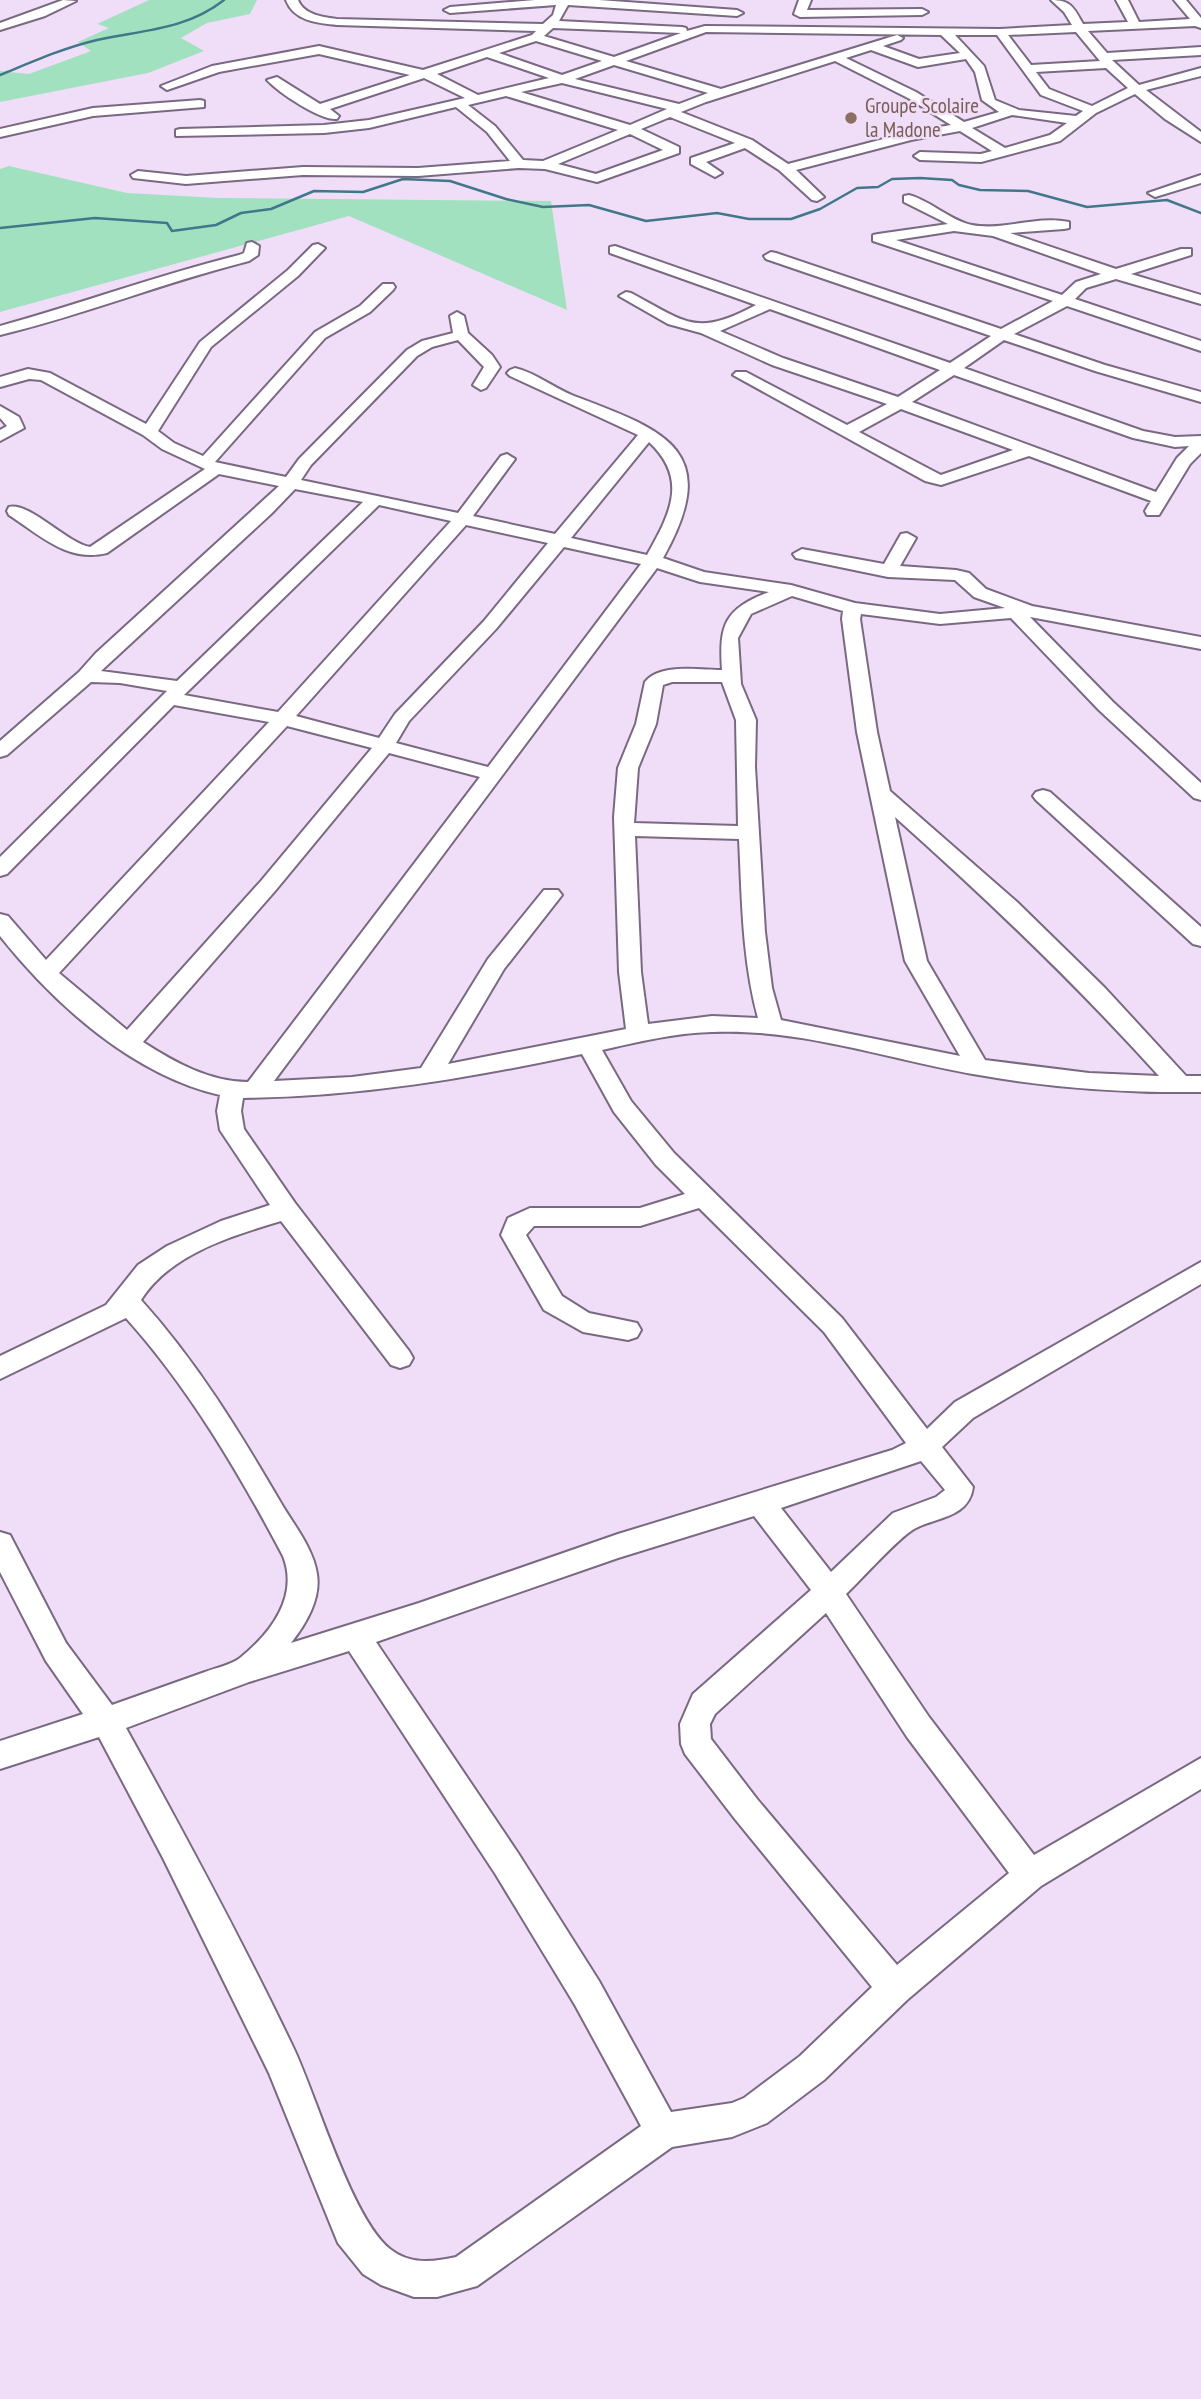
<svg xmlns="http://www.w3.org/2000/svg" width="1201" height="2399" viewBox="0 0 1201 2399" font-family="'PT Sans Narrow',sans-serif">
  <rect width="100%" height="100%" fill="#f0def9"/>
  <!-- green -->
  <g fill="#a1e1bf">
    <path d="M149 0H257L250 14 207 23 181 38 204 51 148 73 0 102V71L29 74 91 51 78 42 109 28 97 24Z"/>
    <path d="M9 166 127 193 219 198 551 201 567 310 349 216 0 312V169Z"/>
  </g>
  <g fill="none" stroke-linecap="round" stroke-linejoin="round">
    <!-- stream -->
    <g stroke="#427789" stroke-width="2.5">
      <path d="M0 75C32 62 63 48 97 40 142 30 186 30 224 0"/>
      <path d="M0 228 95 218 167 223 172 231 216 225 241 213 271 209 314 191 363 192 403 179 450 181 506 199 543 207 589 205 646 221 717 213 749 219H791L820 209 857 188 878 187 892 179 920 178 952 180 959 185 980 190 1028 191 1087 207 1167 200 1201 213"/>
    </g>
    <defs>
      <g id="minor">
        <path d="M63 0 76 1 45 16 0 30V23Z"/>
        <path d="M286 0H298C304 15 323 17 337 19L543 24 553 15 556 5 450 13 444 10 450 7 535 0H599L737 10 743 13 737 16 568 5 559 21 682 27 686 28 687 31 705 26 1000 29 1072 25 1064 12 1051 0C1071 0 1074 8 1083 24L1128 22 1116 0H1128L1139 22 1190 19 1174 0H1186L1201 18V28L1195 26 1088 31 1107 53 1201 47V55L1112 60 1139 85 1201 68V76L1146 90 1201 132V142L1165 119 1135 94 1096 113 1060 141 981 162 920 160 914 156 920 152 981 154 992 151 960 131 911 140 796 170 824 197 817 201 812 200 779 170 745 148 706 162 722 173 715 177 691 164V158L735 143 670 117 641 129 679 147V153L597 182 545 169 519 168 418 176 303 175 186 184 133 178 131 175 138 171 186 176 303 167 418 168 510 161 487 132 456 107 369 128 324 133 176 136V130L180 129 324 125 369 120 465 98 424 78 330 109 339 116 337 119C321 121 279 93 267 80L277 77 320 104 410 75 319 54 219 72 167 90 161 86 212 66 319 46 423 70 532 35 536 31 337 25C317 23 294 21 286 0ZM553 28 681 33 614 57 544 36ZM706 32 941 35 960 53 919 59 883 46 901 40 903 38 897 35 721 89 626 61ZM1076 32 1100 61 1031 65 1008 35ZM955 35H997L1041 95 1083 111 1076 116 1019 110 995 100 984 66ZM536 41 602 61 562 75 499 53ZM871 50 918 67 966 59 975 72 982 100 999 112 964 122 916 92 846 58ZM487 57 549 78 478 95 437 74ZM835 61 908 98 951 125 910 132 788 164 752 140 681 112 706 102ZM614 65 708 93 679 104 575 79ZM1106 68 1128 88 1092 106 1049 89 1036 72ZM562 83 667 109 630 125 521 92ZM506 96 618 130 543 161 523 160 495 126 468 105ZM1012 115 1067 123 1050 135 1005 148 972 128ZM630 134 663 150 596 174 558 164Z"/>
        <path d="M799 0H811L807 10 922 9 928 12 922 15 800 17 794 14Z"/>
        <path d="M200 100 204 101V107L93 116 0 137V129L93 108Z"/>
        <path d="M1201 175V183L1155 197 1148 193Z"/>
        <path d="M909 195C931 201 951 221 972 225 1004 231 1036 215 1069 222V228L1064 229 1010 233 1116 269 1181 249H1191V255L1131 274 1201 295V304L1116 279 1086 288 1075 299 1201 341V351L1067 306 1014 334 1105 365 1201 392V402L1095 371 1004 340 964 368 1143 431 1175 437 1201 436V453L1190 464 1159 515H1147L1145 511 1151 501 1029 456 941 485 925 481 733 375 736 372H746L847 425 887 404 772 365 701 333 668 324 619 296 626 292 631 293C687 323 696 337 756 305L610 253V247L615 246 950 363 991 336 766 259 764 256 771 252 776 253 1001 329 1053 301 873 241V235L878 234 948 224 904 202V196ZM954 231 993 236 1101 274 1076 282 1062 295 896 240ZM770 309 940 370 898 397 783 358 720 331ZM954 375 1133 438 1175 447 1189 446 1177 458 1156 492 912 402ZM901 409 1013 450 941 475 937 473 859 432Z"/>
        <path d="M252 242 259 246 258 255 249 261C165 282 84 315 0 335V326C80 304 158 275 239 255L244 253 247 243Z"/>
        <path d="M318 244 325 248 298 276 211 347 158 431 174 443 203 456 315 332 360 306 383 284H393L395 287 393 290 370 312 325 338 215 462 286 477 299 459 407 350 422 341 453 333 450 316 457 312 464 316 468 333 492 355 500 367 486 388 481 390 473 385 484 367 458 340 432 347 417 356 311 465 301 480 458 513 501 456 507 454 515 459 473 516 555 534 638 435 510 376 507 373 510 370 515 368C536 373 554 388 574 396 667 431 723 451 663 558L704 572 791 585 855 603 940 614 1005 608 974 597 955 580 888 577 796 558 793 554 802 549 884 564 901 534 907 533 916 538 900 566 956 570 969 573 986 589 1032 606 1201 637V649L1030 617 1113 702 1201 783V800L1194 798 1099 710 1011 618 940 624 861 614 860 619 877 732 890 791 1017 902 1105 988 1186 1076H1201V1092C1126 1093 1052 1088 979 1075 890 1060 803 1028 712 1032 674 1033 638 1042 602 1050L631 1101 674 1153 842 1318 927 1429 955 1402 1201 1262V1284L973 1418 942 1447 973 1487C969 1518 936 1517 914 1529 897 1539 863 1578 846 1594L929 1717 1034 1855 1201 1758V1789L1041 1886 907 2000 824 2080 767 2123 732 2137 672 2147 477 2286 437 2297H414L381 2285 363 2274 338 2243 269 2073 163 1858 99 1737 0 1769V1741L83 1714 46 1661 0 1572V1532L10 1535 66 1643 112 1705C143 1694 174 1683 205 1672 215 1668 231 1665 240 1658 271 1633 299 1596 283 1556 239 1473 189 1388 126 1318L0 1379V1356L106 1305 138 1265 167 1246 221 1221 270 1205 220 1130 217 1111 220 1095C133 1075 55 1005 0 936V914L8 916 46 960 269 722 174 705 7 874 0 876V857L167 691 120 683 91 682 7 755 0 757V741L79 672 96 653 279 486 219 474 107 553C68 563 40 535 9 515L7 511 9 507C30 502 65 542 90 547L205 469 162 449 143 435 41 380 29 379 0 387V377L28 369 50 373 146 424 200 342 288 270 313 245ZM649 442C689 479 670 514 647 555L571 538ZM295 489 363 502 177 681 101 671 272 513ZM379 505 451 521 278 712 184 695ZM466 525 548 543 484 621 395 714 379 738 296 716ZM564 547 641 564 488 767 396 743 409 721 496 629ZM657 568 700 582 769 592C724 609 719 625 722 670 700 670 660 663 645 682L636 724 618 768 614 817 619 972 626 1029 448 1064 504 969 562 895 558 890H544L488 959 421 1068 352 1077 274 1081ZM792 596 843 611 842 619 857 732 905 961 960 1056 781 1020 772 988 765 932 755 767 756 720 741 684 738 638 751 614ZM672 682H722L736 720 738 826 634 823 638 768 656 724 663 685ZM287 726 372 748 261 881 127 1030 59 973ZM389 753 480 777 248 1082C210 1082 174 1062 143 1042L275 891ZM895 817C988 900 1076 984 1159 1076L1089 1073 985 1060 927 961ZM635 836 739 839C742 899 742 959 758 1018L712 1016 648 1024 641 972ZM582 1054 614 1112 656 1165 685 1194 640 1208H530L508 1218 501 1235 544 1310 583 1332 628 1340 637 1337 641 1330 637 1323 589 1313 562 1296 526 1235 534 1226H640L699 1208 824 1332 906 1443 892 1450 618 1534 419 1603 291 1643C306 1624 321 1599 317 1574 313 1548 294 1525 281 1503 239 1431 197 1362 141 1300 170 1254 231 1236 281 1221L391 1365 400 1368 409 1365 413 1358 409 1351 295 1203 244 1129 241 1111 243 1098C358 1097 469 1078 582 1054ZM921 1461 945 1490 936 1497 893 1513 831 1572 781 1508ZM754 1516 811 1590 693 1694 680 1724 681 1744 685 1754 735 1819 872 1987 800 2056 744 2098 732 2103 671 2112 599 1981 518 1853 376 1642 618 1558ZM826 1613 907 1737 1009 1873 897 1965 757 1799 711 1739 710 1724 715 1714ZM349 1651 496 1875 575 2005 641 2126 456 2257C433 2262 410 2265 390 2249 352 2219 317 2098 294 2049 242 1940 184 1833 126 1728L249 1682Z"/>
        <path d="M0 406 19 417 24 428 0 441V430L7 426 0 418Z"/>
        <path d="M1043 790 1050 792 1201 927V946L1193 944 1036 800 1033 796 1036 792Z"/>
      </g>
    </defs>
    <!-- minor casing -->
    <use href="#minor" stroke="#796981" stroke-width="4"/>
    <!-- minor -->
    <use href="#minor" fill="#fff" fill-rule="evenodd"/>
  </g>
  <!-- markers -->
  <circle fill="#8d6e63" stroke="#f0def9" stroke-width="2.5" cx="851" cy="118" r="7"/>
  <g text-anchor="middle" stroke-width="5" stroke-linejoin="round" paint-order="stroke">
    <!-- far-education labels -->
    <g font-size="21" fill="#785e54" stroke="#f0def9" text-anchor="start">
      <text x="865" y="113">Groupe Scolaire<tspan x="865" dy="24">la Madone</tspan></text>
    </g>
  </g>
</svg>
